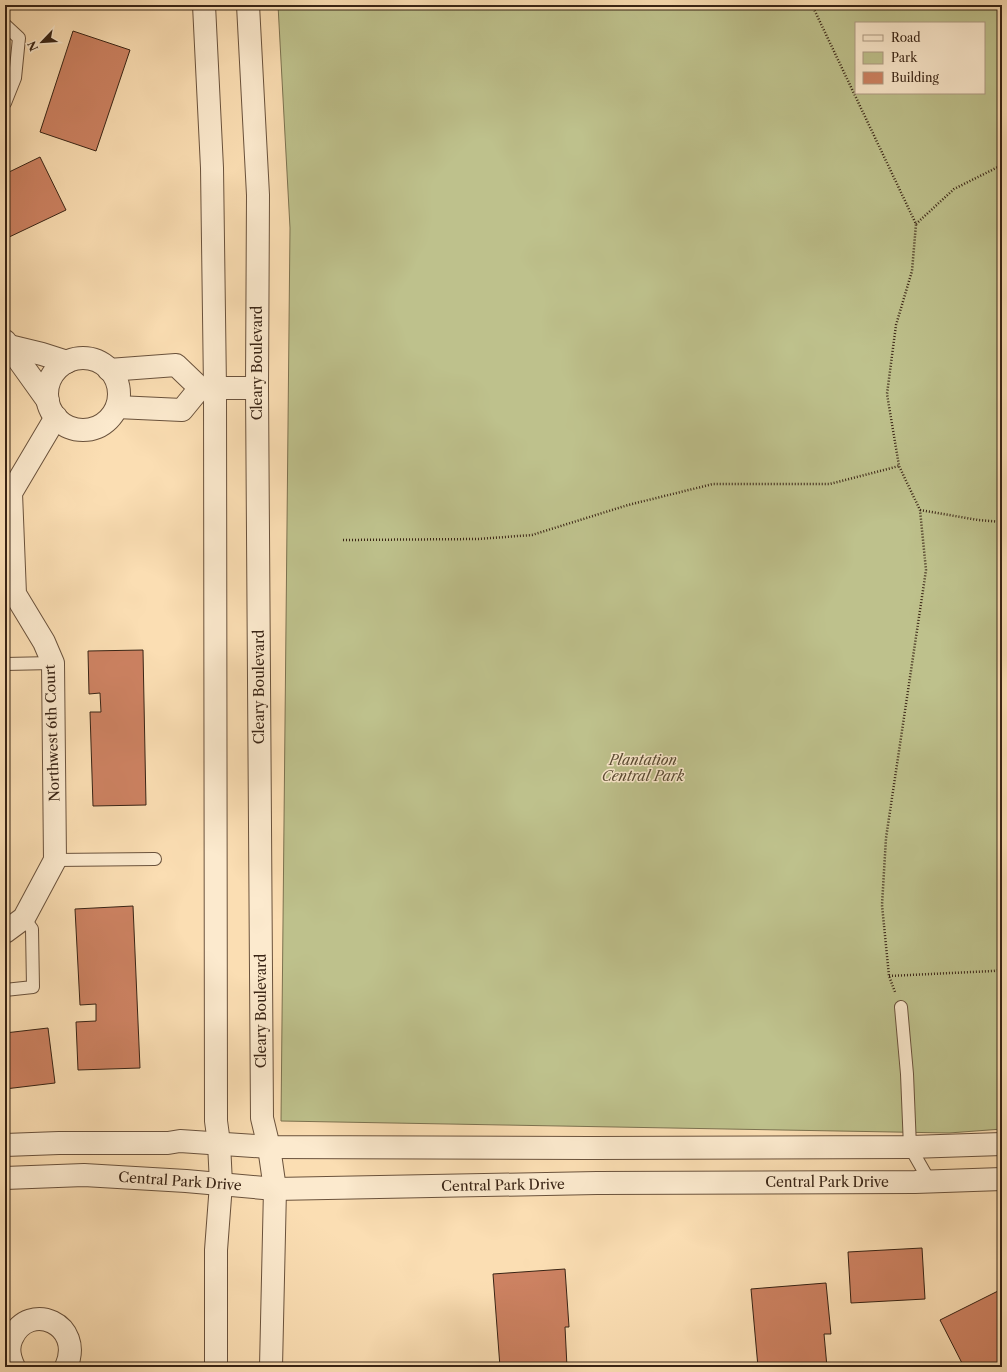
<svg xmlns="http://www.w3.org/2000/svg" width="1007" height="1372" viewBox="0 0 1007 1372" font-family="'Libre Caslon Text',serif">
  <rect width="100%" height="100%" fill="#fbdeb3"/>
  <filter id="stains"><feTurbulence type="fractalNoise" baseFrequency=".005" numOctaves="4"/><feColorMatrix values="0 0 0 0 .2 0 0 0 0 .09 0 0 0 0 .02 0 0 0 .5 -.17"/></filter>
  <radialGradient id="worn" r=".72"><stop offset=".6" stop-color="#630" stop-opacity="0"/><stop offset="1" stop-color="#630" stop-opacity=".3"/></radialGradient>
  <!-- green -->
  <path fill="#bec18c" stroke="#7c7250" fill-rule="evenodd" d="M278 5H1002V1129L949 1133 281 1121 290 228ZM856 23H984V93H856Z"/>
  <!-- building -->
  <g fill="#cd8262" stroke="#392415">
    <path d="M82 5H96L95 9Z"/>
    <path d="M73 31 130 50 96 151 40 132Z"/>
    <path d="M40 157 66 210 5 239V174Z"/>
    <path d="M143 650 146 805 93 806 90 712H101L100 693 89 694 88 651Z"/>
    <path d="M5 758 6 810H5Z"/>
    <path d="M5 829H8L9 873H5Z"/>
    <path d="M133 906 140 1068 78 1070 76 1022 96 1021V1004L80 1005 75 909Z"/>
    <path d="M48 1028 55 1083 5 1089V1033Z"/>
    <path d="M922 1248 925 1299 851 1303 848 1252Z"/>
    <path d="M565 1269 569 1327H565L567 1367H500L493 1274Z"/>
    <path d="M826 1283 831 1334H824L827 1367H758L751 1289Z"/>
    <path d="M1002 1289V1367H964L940 1320Z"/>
  </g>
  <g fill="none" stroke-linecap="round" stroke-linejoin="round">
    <defs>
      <g id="service">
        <path d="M5 25 19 38 15 78 5 103"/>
        <path d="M5 664 53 663"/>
        <path d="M55 860 155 859"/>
        <path d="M5 990 33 987 32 929 24 918"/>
        <path d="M901 1007 907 1074 910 1147 930 1182"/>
      </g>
      <g id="minor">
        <path d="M5 341 48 401"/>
        <path d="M9 346 42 354 67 362"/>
        <circle cx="83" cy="394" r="36"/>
        <path d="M109 370 176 365 200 388H257"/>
        <path d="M117 407 182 410 200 388"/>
        <path d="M5 932 24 918 55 860 53 663 44 642 15 594 11 493 56 417"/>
        <path d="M5 1145 59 1143H168L180 1141 269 1147 592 1148 910 1147 1002 1144"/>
        <path d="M5 1178 84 1175 186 1181 275 1189 597 1183 915 1182 1002 1179"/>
        <path d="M14 1367C9 1357 7 1348 12 1338 29 1300 85 1324 66 1367"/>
      </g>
      <g id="tertiary">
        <path d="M204 5 212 168 215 388 216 1121 219 1143 221 1184 216 1250V1367"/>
        <path d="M248 5 258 195 257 388 262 1118 269 1147 275 1189 271 1367"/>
      </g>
    </defs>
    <!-- service casing -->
    <use href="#service" stroke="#6a523c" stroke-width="14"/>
    <!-- minor casing -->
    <use href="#minor" stroke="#6a523c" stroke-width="24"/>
    <!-- tertiary casing -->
    <use href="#tertiary" stroke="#6a523c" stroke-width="24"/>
    <!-- path -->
    <g stroke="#392415" stroke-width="2.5" stroke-dasharray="1 2" stroke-linecap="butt">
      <path d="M812 5 916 224 912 271 896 325 887 394 899 466 920 510 926 570 886 838 882 905 889 976 895 992"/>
      <path d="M916 224 954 189 1002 165"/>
      <path d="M920 510 978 520 1002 522"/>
      <path d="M343 540 478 539 532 535 628 505 713 484H830L899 466"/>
      <path d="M889 976 993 971 1002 970"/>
    </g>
    <!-- service -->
    <use href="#service" stroke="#fceace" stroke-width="12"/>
    <!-- minor -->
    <use href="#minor" stroke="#fceace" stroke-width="22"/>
    <!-- tertiary -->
    <use href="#tertiary" stroke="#fceace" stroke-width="22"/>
  </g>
  <g text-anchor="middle" stroke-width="3" stroke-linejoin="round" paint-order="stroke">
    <!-- street labels -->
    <g font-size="14" fill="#392415" stroke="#fceace">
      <text transform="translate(257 363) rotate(-90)" y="5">Cleary Boulevard</text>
      <text transform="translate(259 687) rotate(-90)" y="5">Cleary Boulevard</text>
      <text transform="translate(52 733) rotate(-92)" y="5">Northwest 6th Court</text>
      <text transform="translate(261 1011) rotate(-90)" y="5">Cleary Boulevard</text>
      <text transform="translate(180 1181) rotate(4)" y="5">Central Park Drive</text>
      <text x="827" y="1187">Central Park Drive</text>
      <text transform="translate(503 1185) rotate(-1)" y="5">Central Park Drive</text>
    </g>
    <!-- park labels -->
    <g font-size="14" font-style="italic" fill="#5a4b33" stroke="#fceace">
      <text x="643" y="765">Plantation<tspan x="643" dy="16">Central Park</tspan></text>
    </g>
  </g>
  <!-- margin -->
  <rect width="1007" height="1372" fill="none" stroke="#fbdeb3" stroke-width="20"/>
  <rect x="6" y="6" width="995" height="1360" fill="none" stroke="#392415" stroke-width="2"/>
  <rect x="10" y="10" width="987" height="1352" fill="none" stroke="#392415"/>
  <!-- legend -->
  <rect x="855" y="22" width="130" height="72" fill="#fceace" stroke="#ae9b84"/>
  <rect x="863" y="35" width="20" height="6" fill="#fceace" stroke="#ae9b84"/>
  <text x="891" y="42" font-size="12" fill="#392415">Road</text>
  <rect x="863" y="52" width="20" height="12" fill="#bec18c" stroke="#ae9b84"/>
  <text x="891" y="62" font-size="12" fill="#392415">Park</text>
  <rect x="863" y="72" width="20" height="12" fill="#cd8262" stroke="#ae9b84"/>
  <text x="891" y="82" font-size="12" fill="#392415">Building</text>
  <!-- north arrow -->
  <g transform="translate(42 42) rotate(245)" stroke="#fceace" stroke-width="3" paint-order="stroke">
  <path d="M0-3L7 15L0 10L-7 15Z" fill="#392415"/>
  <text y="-6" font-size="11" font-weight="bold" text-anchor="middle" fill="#392415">N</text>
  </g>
  <rect width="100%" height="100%" filter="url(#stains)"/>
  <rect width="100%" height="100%" fill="url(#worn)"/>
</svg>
